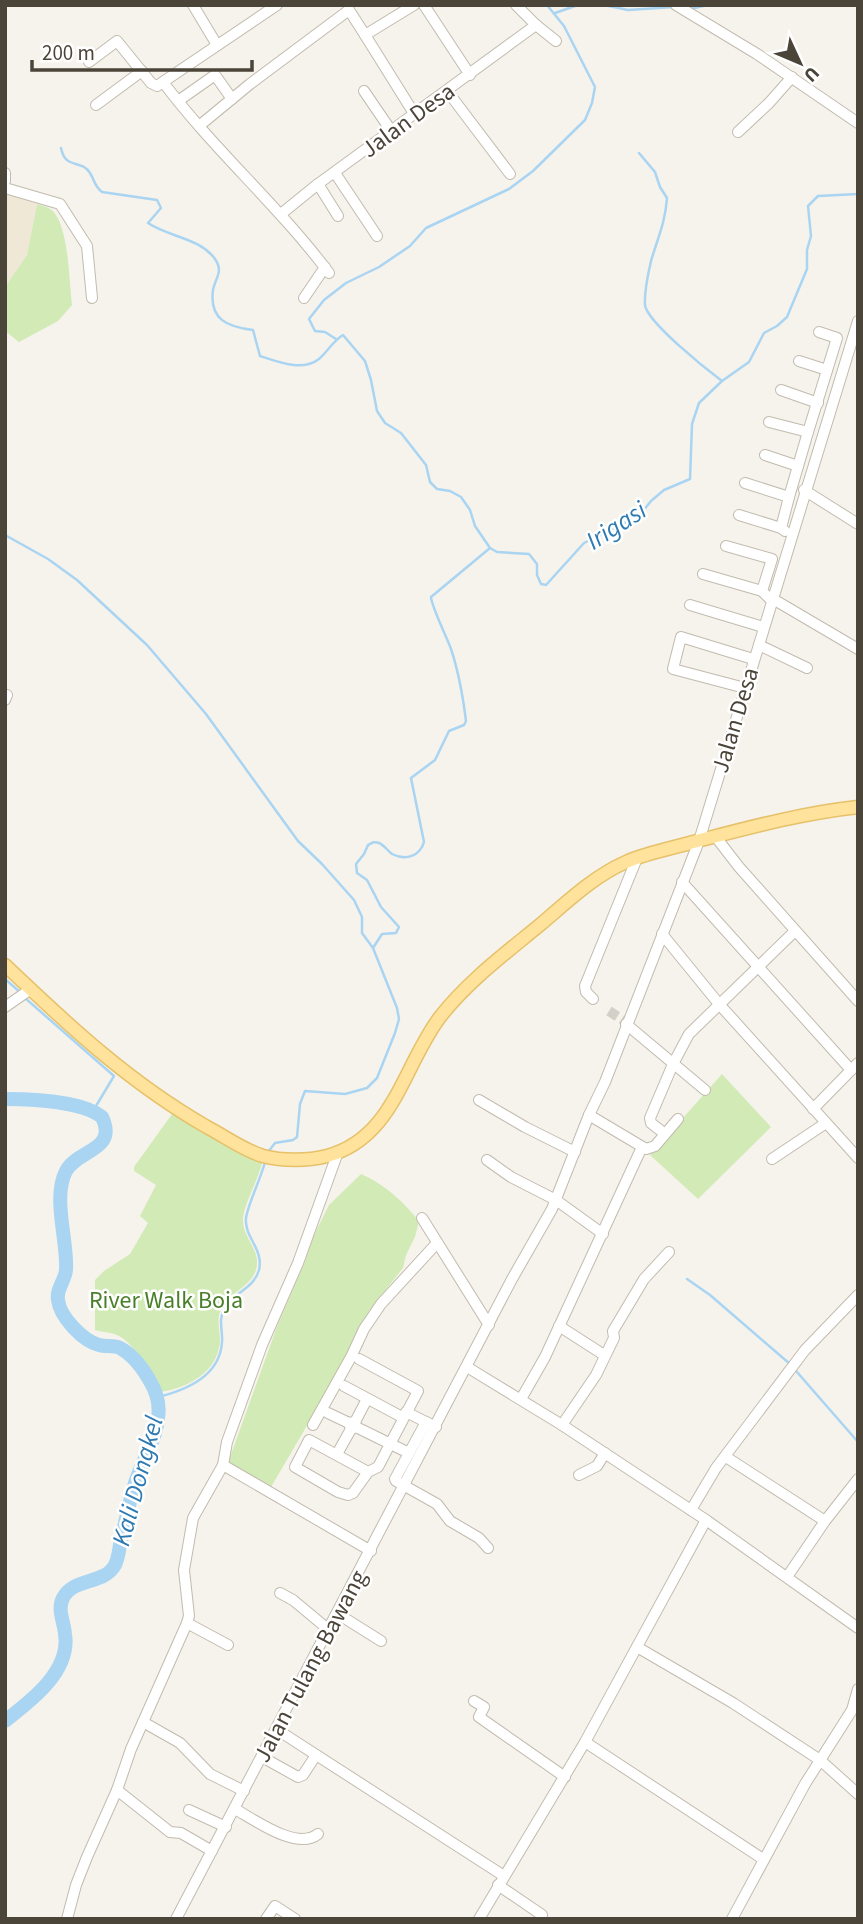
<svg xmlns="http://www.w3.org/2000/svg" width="863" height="1924" viewBox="0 0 863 1924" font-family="'Source Sans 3',sans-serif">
  <rect width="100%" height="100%" fill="#f6f3ec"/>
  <!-- education -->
  <path fill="#efe8d6" d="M5 193 37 204 27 255 5 287Z"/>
  <!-- green -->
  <g fill="#d2eab5">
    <path d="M37 204C43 206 48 207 53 211 69 229 69 281 72 305L58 321 19 342 5 331V287L27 255Z"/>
    <path d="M722 1074 771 1127 698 1199 650 1155Z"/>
    <path d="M172 1114 262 1163C258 1180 244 1204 243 1219 242 1238 262 1250 256 1270 250 1288 229 1292 221 1309 216 1320 220 1330 220 1341 218 1372 188 1388 160 1392 153 1377 133 1341 117 1335 110 1332 102 1332 95 1330V1280L104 1271 130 1254 148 1223 140 1216 156 1185 134 1171V1167Z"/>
    <path d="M361 1174C384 1184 403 1201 419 1221L415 1237 406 1255 403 1268 369 1311 332 1383 271 1487 228 1462 229 1460 278 1324 304 1264 313 1237 329 1205Z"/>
  </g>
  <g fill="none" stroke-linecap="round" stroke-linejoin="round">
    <!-- stream -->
    <g stroke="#a9d4f2" stroke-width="2.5">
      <path d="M604 5 628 10 674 7"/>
      <path d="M690 9 708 5"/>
      <path d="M555 13 578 5"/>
      <path d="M61 148C65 170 82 159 90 173 95 181 94 186 102 192L157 200 161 208 148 223C169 237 200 238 215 259 224 272 215 278 213 290 209 320 228 327 253 330L260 356C279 362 302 372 319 359 328 351 333 341 343 335L365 361 371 380 377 411 385 423 401 433 426 465 430 482 437 489 450 491 461 497 470 510 475 526 490 548 497 552 529 554 537 564V575L541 584 546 585 584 543 639 516 651 501 664 490 690 479 692 424 699 403 722 381 749 362 764 333 777 326 787 317 807 269V250L811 236 808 206 818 196 858 194"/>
      <path d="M639 153 655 172 660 187 667 198C665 224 658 237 651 261 648 274 644 291 645 305 647 322 706 369 722 381"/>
      <path d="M336 339 325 332 315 331 309 319 324 300 346 283 379 267 410 246 426 228 509 189 533 171 585 120 592 103 595 87 564 26 547 5"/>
      <path d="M5 535 48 559 77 580 147 645 206 714 298 841 322 864 354 900 362 917V933L373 948 397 1008 399 1019 395 1033 377 1078 367 1088 345 1094 305 1091 300 1104 297 1137 293 1140 275 1143 268 1152"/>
      <path d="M373 948 382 934 396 933 399 927 381 907 367 880 357 873 356 864 364 854 368 845C372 843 374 841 379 843 384 845 388 851 392 854 406 861 420 856 424 842L411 778 435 760 449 731 464 725 466 721C463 697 459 673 451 649 447 638 431 605 431 597L490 548"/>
      <path d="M5 979 21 993"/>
      <path d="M25 998 114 1076 93 1111"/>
      <path d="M687 1279 710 1295 790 1364 858 1442"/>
      <path d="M158 1397C187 1390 220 1376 222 1342 223 1331 218 1320 224 1310 232 1293 254 1289 259 1270 264 1249 244 1237 246 1218 248 1204 261 1178 265 1162"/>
    </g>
    <!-- river -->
    <path stroke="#a9d4f2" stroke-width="14" d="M5 1099C31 1099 82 1101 102 1117 118 1151 78 1149 66 1171 52 1198 68 1241 66 1270 65 1281 56 1289 58 1300 60 1317 83 1341 99 1345 106 1347 114 1345 120 1348 133 1355 144 1370 151 1383 158 1395 160 1405 158 1418 156 1440 142 1462 135 1483 129 1503 125 1524 120 1545 119 1551 118 1559 115 1565 104 1585 74 1577 63 1598 57 1609 64 1622 65 1634 71 1671 31 1701 5 1721"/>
    <!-- minor-tunnel -->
    <path stroke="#d4d0c8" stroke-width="10" stroke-dasharray="10 5" stroke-linecap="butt" d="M609 1011 626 1022"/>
    <defs>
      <g id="minor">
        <path d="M193 5 217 45"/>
        <path d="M424 5 470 75"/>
        <path d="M516 5 536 25 556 41"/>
        <path d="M676 5 757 54 858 123"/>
        <path d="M365 35 415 115"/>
        <path d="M89 62 117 41 151 83 157 86 277 5"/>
        <path d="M163 82C214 150 278 205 329 273"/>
        <path d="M364 91 392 132"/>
        <path d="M448 92 510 174"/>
        <path d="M178 101 215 75 232 99"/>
        <path d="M96 105 142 71"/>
        <path d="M199 126 250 84 349 10 365 35 414 5"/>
        <path d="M738 132 769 103 792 77"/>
        <path d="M5 173V181"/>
        <path d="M335 173 377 236"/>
        <path d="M318 184 338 216"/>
        <path d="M5 188 60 204 87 246 92 298"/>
        <path d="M281 214 318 184 536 25"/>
        <path d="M304 298 325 267"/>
        <path d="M799 361 827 370"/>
        <path d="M781 390 818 403"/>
        <path d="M769 422 808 432 789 497"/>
        <path d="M808 432 837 338 819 332"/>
        <path d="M765 455 798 466"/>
        <path d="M745 483 789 497 781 528"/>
        <path d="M804 490 858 524"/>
        <path d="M739 515 781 528 785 531"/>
        <path d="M726 546 772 559 762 591 773 602"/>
        <path d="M703 574 762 591"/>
        <path d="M773 599 858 649"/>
        <path d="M690 605 763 627"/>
        <path d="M759 645 807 668"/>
        <path d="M745 688 673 669 681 637 753 659"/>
        <path d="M5 700 7 695"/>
        <path d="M715 836 739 867 858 1001"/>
        <path d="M682 882 851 1070"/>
        <path d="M662 934 719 1004 858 1158"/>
        <path d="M593 999 586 992 585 986 637 858"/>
        <path d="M5 1007 31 989"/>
        <path d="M626 1024 705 1090"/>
        <path d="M479 1100 525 1127 575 1152"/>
        <path d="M813 1109 858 1063"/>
        <path d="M589 1115 646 1149 655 1146 678 1119"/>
        <path d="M665 1134 651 1123 650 1118 673 1064 689 1034 795 931"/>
        <path d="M772 1159 826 1123"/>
        <path d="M487 1160 511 1177 556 1200 603 1234"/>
        <path d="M422 1218 489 1325"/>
        <path d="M559 1326 601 1353"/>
        <path d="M359 1359 418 1391 378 1467 368 1472 353 1493 348 1495 338 1492 295 1467 309 1440 368 1472"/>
        <path d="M467 1367 562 1425 706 1520 858 1628"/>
        <path d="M344 1386 402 1417"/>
        <path d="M521 1399 545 1357 642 1147"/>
        <path d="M406 1412 426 1422"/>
        <path d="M328 1413 349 1423"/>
        <path d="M355 1422 367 1399"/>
        <path d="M313 1425 351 1357 364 1329 381 1304 437 1243"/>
        <path d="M562 1425 596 1375 614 1338 613 1331 644 1279 669 1252"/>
        <path d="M356 1427 351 1429 349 1423 355 1422 356 1427 409 1453"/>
        <path d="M436 1427 426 1422 395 1479 396 1481 437 1504 450 1521 479 1538 488 1548"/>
        <path d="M337 1454 351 1429"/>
        <path d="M726 1457 825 1521"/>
        <path d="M223 1465 371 1551"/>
        <path d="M579 1475 597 1466 605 1453"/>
        <path d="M691 1510 716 1468 805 1350 858 1295"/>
        <path d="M787 1577 825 1521 858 1479"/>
        <path d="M280 1593 293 1600 329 1630"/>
        <path d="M338 1614 381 1641"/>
        <path d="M187 1623 228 1645"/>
        <path d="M637 1647 733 1703 820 1760 858 1794"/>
        <path d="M474 1701 484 1707 479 1717 565 1777"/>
        <path d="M143 1722 180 1743 210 1774 244 1791"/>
        <path d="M276 1729 504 1876"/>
        <path d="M585 1742 763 1859"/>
        <path d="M262 1757 298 1777 303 1775 316 1755"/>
        <path d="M117 1790 170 1832 181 1833 212 1851"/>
        <path d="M235 1809C255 1820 297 1851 318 1834"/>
        <path d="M189 1810 226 1827"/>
        <path d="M498 1885 542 1915"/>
        <path d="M67 1919 76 1885 87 1857 117 1790 131 1749 187 1623 189 1616 184 1570 193 1518 223 1465 227 1442 262 1345 298 1263 338 1152"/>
        <path d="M176 1919 512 1279 552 1209 589 1115 605 1082 699 841 858 321"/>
        <path d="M266 1919 275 1906 295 1919"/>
        <path d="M479 1919 585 1742 706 1520"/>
        <path d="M732 1919 805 1784 852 1710 858 1689"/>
      </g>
      <path id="major" d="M5 965C69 1026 130 1083 207 1127 226 1137 243 1150 263 1156 282 1161 308 1161 327 1156 394 1138 403 1066 440 1017 468 981 506 953 541 924 567 902 594 876 626 862 649 852 674 848 697 841 751 827 803 813 858 807"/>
    </defs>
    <!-- minor casing -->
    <use href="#minor" stroke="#c2bbae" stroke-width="12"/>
    <!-- major casing -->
    <use href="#major" stroke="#e6c16a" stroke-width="15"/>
    <!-- minor -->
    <use href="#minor" stroke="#fff" stroke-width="10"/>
    <!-- major -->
    <use href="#major" stroke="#ffe39c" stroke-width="12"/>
  </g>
  <g text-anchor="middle" stroke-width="5" stroke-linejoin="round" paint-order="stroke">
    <!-- street labels -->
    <g font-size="24" fill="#4b4439" stroke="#fff">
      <text transform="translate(408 120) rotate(-36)" y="8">Jalan Desa</text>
      <text transform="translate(735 720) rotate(-73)" y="8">Jalan Desa</text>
      <text transform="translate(310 1666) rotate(-62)" y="8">Jalan Tulang Bawang</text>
    </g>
    <!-- park labels -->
    <g font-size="24" fill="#4a7f2a" stroke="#fff">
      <text x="166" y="1308">River Walk Boja</text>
    </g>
    <!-- water labels -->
    <g font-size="26" font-style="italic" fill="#2e7ab2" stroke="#fff">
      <text transform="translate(616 525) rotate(-33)" y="9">Irigasi</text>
      <text transform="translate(137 1481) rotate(-75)" y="9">Kali Dongkel</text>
    </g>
  </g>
  <!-- border -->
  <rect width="863" height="1924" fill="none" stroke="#4b4439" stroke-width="14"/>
  <!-- north arrow -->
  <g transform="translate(800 63) rotate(134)" stroke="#ffffff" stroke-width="5" paint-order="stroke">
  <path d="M0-5L12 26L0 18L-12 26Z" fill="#4b4439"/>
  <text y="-10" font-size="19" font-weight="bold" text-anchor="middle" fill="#4b4439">U</text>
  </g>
  <!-- scale -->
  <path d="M32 60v10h220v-10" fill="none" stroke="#4b4439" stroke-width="3.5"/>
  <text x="42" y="60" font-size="21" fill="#4b4439" stroke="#ffffff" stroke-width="5" paint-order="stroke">200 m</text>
</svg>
